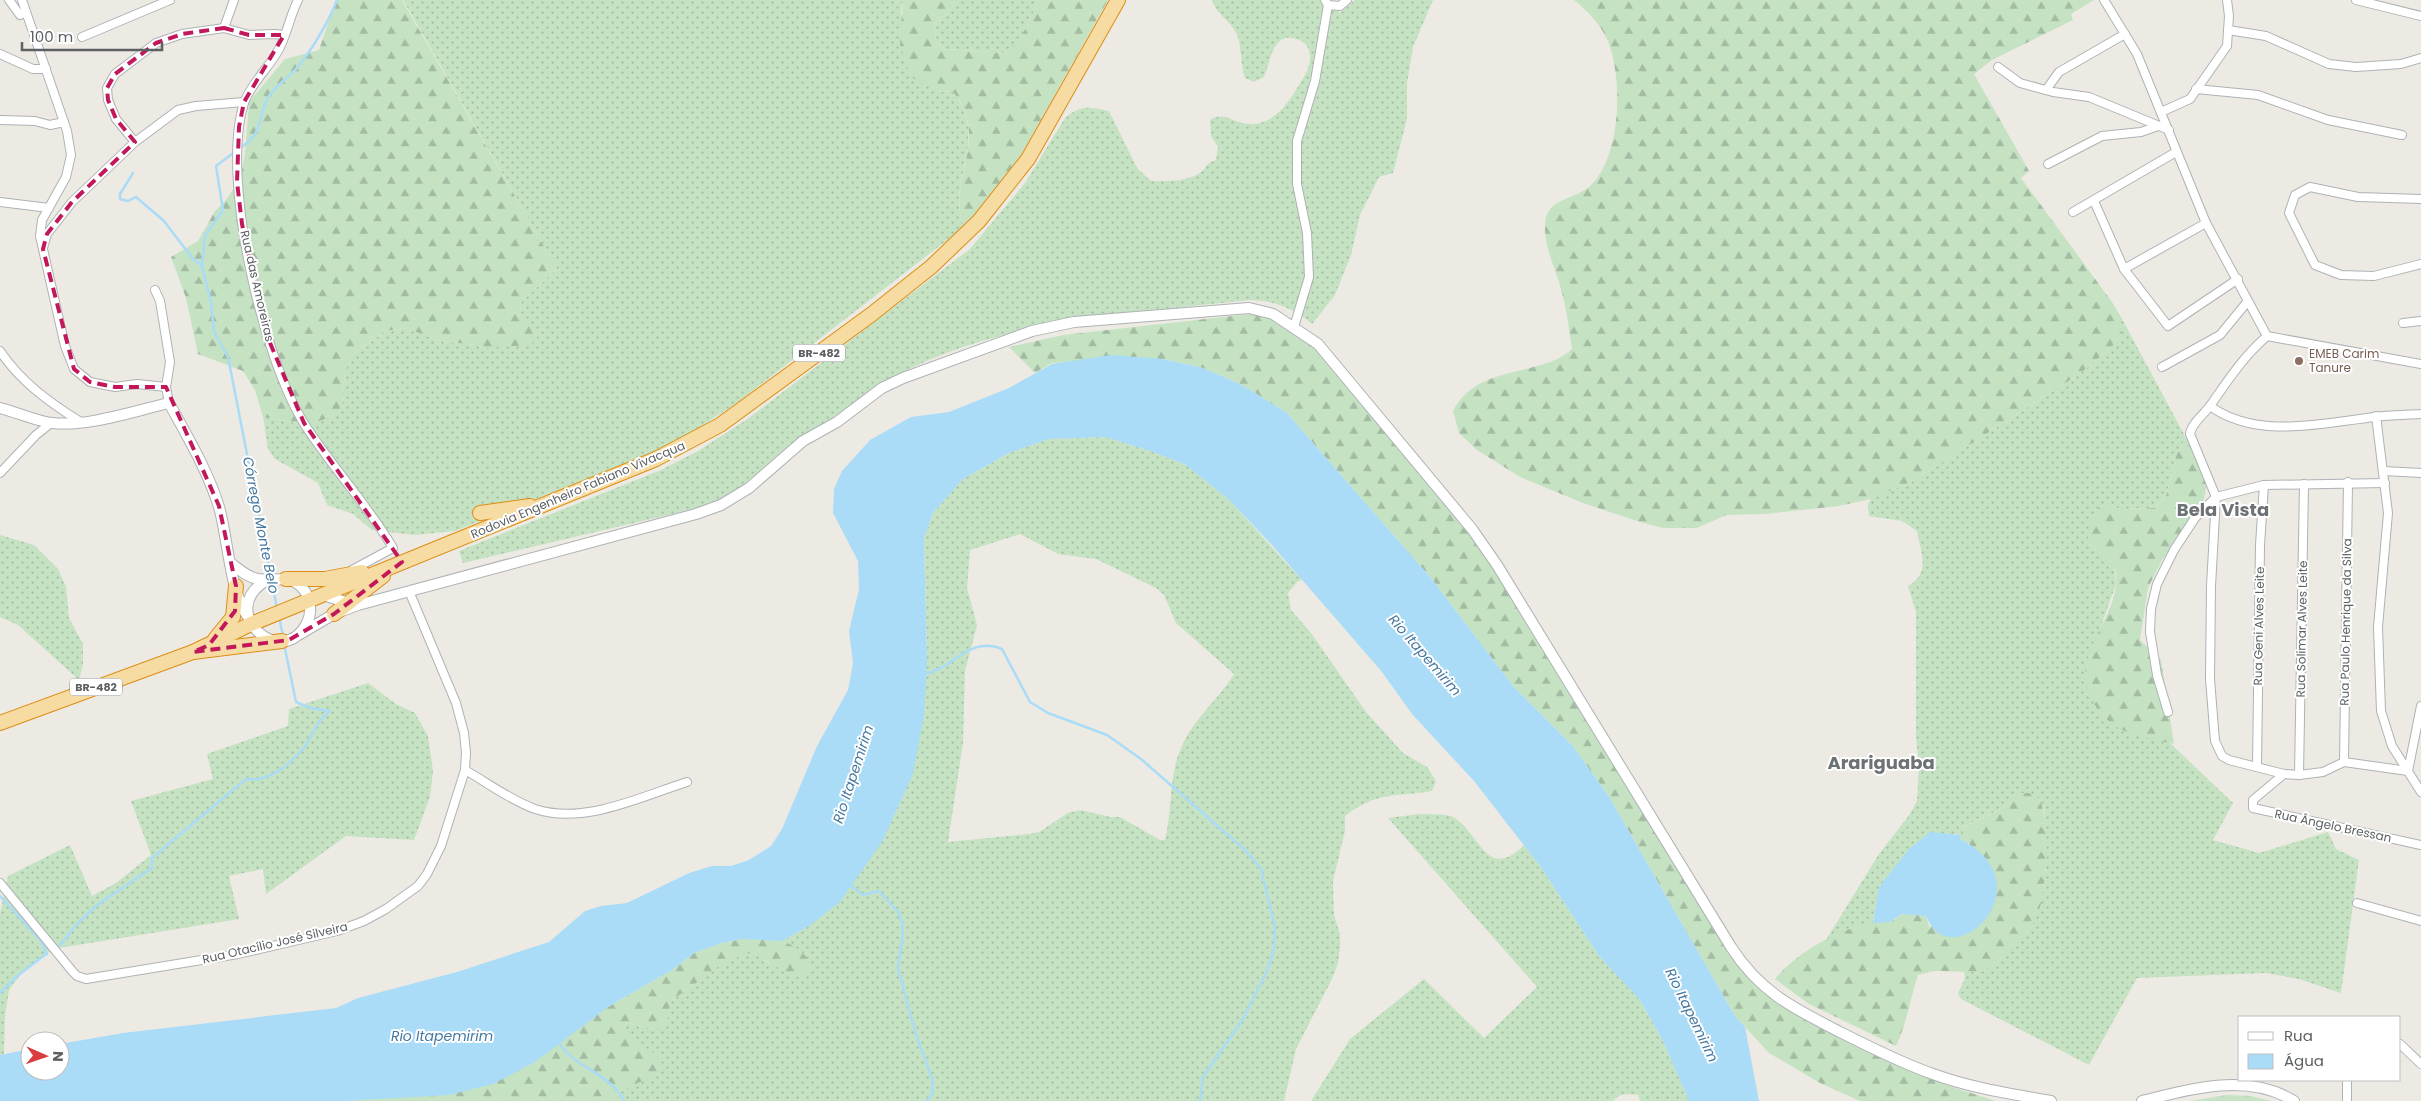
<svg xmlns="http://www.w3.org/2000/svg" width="2421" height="1101" viewBox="0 0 2421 1101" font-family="Poppins,sans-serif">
  <defs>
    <pattern id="grass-dots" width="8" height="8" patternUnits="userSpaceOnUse" patternTransform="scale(1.25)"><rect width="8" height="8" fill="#c5e3c3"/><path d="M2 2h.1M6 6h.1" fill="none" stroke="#a3bba2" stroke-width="1.8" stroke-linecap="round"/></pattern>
    <pattern id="forest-firs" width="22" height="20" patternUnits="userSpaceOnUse" patternTransform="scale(1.25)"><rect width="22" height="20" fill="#c5e3c3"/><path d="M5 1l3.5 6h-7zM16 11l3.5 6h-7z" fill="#a3bba2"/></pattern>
  </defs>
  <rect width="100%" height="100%" fill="#edeae4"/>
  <!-- grass -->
  <g fill="url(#grass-dots)" fill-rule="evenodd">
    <path d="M403 0H903L901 13 937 91 953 92C991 139 945 181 964 227L738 402 700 427 654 452 455 531 414 535 372 530 353 514 327 505 318 483 275 459 268 449 263 417 309 425 338 414 342 406 345 372 353 354 385 331 405 328 441 341 476 345 486 348 520 312 522 301 557 269Z"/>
    <path d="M959 0H1038C1031 20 1023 38 1007 53L944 49 935 41 936 25Z"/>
    <path d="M1212 0H1331L1340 13 1355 0H1433L1413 47 1407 83V119L1393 173 1379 177 1360 215 1351 255 1335 295 1312 324C1293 308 1273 300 1248 300 1121 315 989 319 876 387 858 399 841 413 824 425 803 440 782 454 762 470 742 486 724 500 698 508L463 563 459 551 661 470 698 451 749 418 970 249 1025 183 1065 118C1081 104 1090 107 1109 111L1137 168 1151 181C1167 181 1184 182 1198 174 1206 170 1206 162 1216 160L1218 147 1211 136 1210 120C1223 112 1229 120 1242 123 1268 129 1284 109 1296 90 1303 78 1311 69 1310 55 1309 45 1302 39 1292 38 1272 35 1270 64 1264 77L1254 82 1245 78C1240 63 1242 42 1235 31 1228 19 1217 15 1212 0Z"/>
    <path d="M2121 317 2186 438 2177 452 2166 496 2154 508 2121 509 2110 506 2089 544 2114 565 2116 584 2100 629 2170 743 2233 803 2213 840 2259 853 2328 832 2336 849 2359 860 2341 993 2299 979 2266 973 2137 978 2089 1065 1961 999 1958 993 1965 978 1964 971 1978 970 2046 872 2045 822 2044 808 2037 797 2008 802 2003 808 1963 827 1961 835 1954 834 1879 887 1873 923 1826 940 1879 854 1910 814 1917 801 1919 768 1916 735V612L1908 586C1931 573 1921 553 1917 531L1902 521 1869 516 1868 504 1871 499 1913 481 2078 375 2110 349 2121 335Z"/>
    <path d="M1105 437 1153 452 1186 465 1229 500 1302 580 1298 581 1288 593 1291 610 1311 633 1366 712 1403 753 1427 767 1436 781 1432 791C1396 797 1377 791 1345 816V831L1333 881 1334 915 1340 934V947L1338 963 1332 979 1296 1049 1284 1101H617L619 1092 632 1085 647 1050C636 1045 629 1039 623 1029L627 1023 653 1029 668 1017 671 1001C690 989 726 955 746 953 755 952 764 960 770 964L801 952 782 941 809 926 927 661 924 538 933 513 963 479 1009 453 1049 439ZM1020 534 1058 554 1096 559 1156 588 1164 595 1176 623 1234 674C1219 699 1194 718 1182 746 1168 775 1173 809 1165 840H1160L1120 817H1111L1080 810 1068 813 1039 832 1028 834 948 842 963 743 965 671 977 625 967 588 970 550Z"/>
    <path d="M0 535 34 545 58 569 66 587 69 618 83 644V664L79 680 18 625 0 617Z"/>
    <path d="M368 683 396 704 415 713 428 736 433 771 430 797 414 840 346 836 266 894 263 869 229 876 239 919 53 949 24 970 9 990 5 1016 4 1054 0 1055V914L8 876 70 845 92 896 116 883 151 855 131 801 213 779 207 754 288 726 289 709Z"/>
    <path d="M1419 814C1428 815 1445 813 1453 817 1480 832 1486 883 1524 845L1540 866 1599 956 1640 1000 1663 1041 1689 1101H1640L1638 1095C1627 1094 1620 1093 1613 1101H1311L1350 1039 1424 979 1484 1038 1537 987 1388 818Z"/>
  </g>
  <!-- forest -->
  <g fill="url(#forest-firs)">
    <path d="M336 0H402L557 269 522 301 520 312 538 330 537 338 530 345 485 348 476 345 441 341 405 328 385 331 353 354 345 372 342 406 338 414 309 425 263 417 255 390 243 371 198 354 186 298 171 257 198 241 215 211 226 200 240 179 245 154 249 102 285 59 319 50Z"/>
    <path d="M903 0H959L936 25 935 41 944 49 1006 53C1023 38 1031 20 1038 0H1108L1020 157 964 227C945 181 992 139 953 92L937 91 911 77 900 45Z"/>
    <path d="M1574 0H2094L2071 14 2073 20 1992 60 1974 74 2029 171 2021 178 2112 302 2121 317V335L2110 349 2078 375 1913 481 1871 499 1839 506 1765 514 1726 515 1697 528H1663L1640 522 1583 503 1520 477 1477 450 1459 433 1453 411C1477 363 1541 378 1572 349 1569 330 1567 311 1562 293 1557 271 1543 246 1545 223 1547 198 1574 200 1589 187 1621 159 1623 82 1609 44 1603 27 1588 11 1574 0Z"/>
    <path d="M1250 314 1266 315 1302 333 1482 550 1497 571 1730 950 1814 1022 1946 1085 1996 1101H1860L1820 1083 1769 1053 1735 1016 1608 795 1572 745 1513 686 1431 578 1286 412 1240 384 1203 368 1163 359 1052 363 1035 373 1009 347 1063 335Z"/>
    <path d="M2186 438 2203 468 2207 483 2203 504 2162 560 2148 588 2140 640 2161 660 2174 744C2138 735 2110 735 2091 698 2070 658 2113 623 2116 584 2117 578 2115 570 2114 565L2089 544 2087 533 2092 515 2099 508 2110 506 2121 509 2154 508 2166 496 2177 452Z"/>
    <path d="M2021 793C2026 793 2031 792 2036 796 2053 809 2046 887 2040 907 2034 929 2014 951 1996 964 1982 975 1953 971 1936 971 1930 971 1924 974 1918 975 1910 999 1907 1023 1896 1046L1809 1004 1775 979C1799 950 1841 928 1878 921 1881 921 1885 922 1889 922 1894 921 1898 916 1903 914 1909 912 1919 914 1926 916L1930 929 1970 844 1960 839 1962 828 2003 808 2008 802Z"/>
    <path d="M742 939C754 939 772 937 783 941 797 947 815 959 811 975L795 977 757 956 747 953 722 964 671 1001 668 1017 662 1028 653 1029 627 1023 623 1029C635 1048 644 1044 657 1056 661 1059 663 1065 665 1070L619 1092 617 1101H344L365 1098 608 1007 672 970 694 953 722 943Z"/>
    <path d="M2227 1095 2250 1096 2272 1101H2190Z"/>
  </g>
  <!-- water -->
  <g fill="#aadcf7">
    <path d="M1111 355 1163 359 1203 368 1240 384 1286 412 1431 578 1513 686 1572 745 1608 795 1735 1016 1745 1027 1759 1101H1689L1663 1041 1640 1000 1599 956 1540 866 1474 781 1412 714 1382 672 1271 544 1229 500 1186 465 1153 452 1105 437 1049 439 1009 453 963 479 933 513 924 538 927 661 924 716 913 774 882 842 840 902 809 926 782 941 742 939 722 943 694 953 672 970 608 1007 535 1062 493 1084 449 1095 344 1101H0V1055L30 1049V1071H60V1044L123 1033 336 1008 358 998 457 972 549 942 585 911 601 906 627 903 689 873 712 866H731L749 860 771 846 782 829 817 746 848 690 853 663 849 631 859 589 858 561 833 513 834 489 842 471 870 440 911 417 949 412 1009 388 1052 364Z"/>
    <path d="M1930 832 1961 835 1960 839C2050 884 1951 980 1926 916L1902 914 1890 922 1873 923 1879 887 1909 849Z"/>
  </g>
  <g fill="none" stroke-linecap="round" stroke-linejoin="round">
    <!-- stream -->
    <g stroke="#aadcf7" stroke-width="2.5">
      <path d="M240 148C267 130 255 119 269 96 275 87 288 78 296 69 311 52 329 21 337 0"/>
      <path d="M236 151 216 166 223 210 205 236 202 266 211 302 214 332 228 357 271 577"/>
      <path d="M133 173 120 194V199L128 201 136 197 164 221 193 259 202 266"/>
      <path d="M272 582 277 609"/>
      <path d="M279 617 283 636"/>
      <path d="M924 674C953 669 970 635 1002 649L1030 702 1048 713 1107 735 1141 759 1245 850 1261 869 1275 927 1274 948 1267 971 1243 1019 1203 1077 1200 1101"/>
      <path d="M849 884 863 895 879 891 898 912 902 923 903 934 898 968 916 1035 933 1081 932 1094 927 1101"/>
      <path d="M0 896 41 941 47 954"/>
      <path d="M60 945 77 924 97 905 152 868V858L246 779C269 783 292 763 305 746 316 731 314 723 330 711L310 708 296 702 284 644"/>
      <path d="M0 993 16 977 46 954"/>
      <path d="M558 1041C573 1068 611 1073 624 1101"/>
    </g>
    <defs>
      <g id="minor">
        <path d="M9 0 20 15 26 12"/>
        <path d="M22 0 67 131 71 155 66 177 42 220 40 236 65 346 74 369 90 382 115 387 137 384 166 387"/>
        <path d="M298 0C290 16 287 34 279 49 269 68 251 83 244 103 220 178 263 359 305 425 332 467 367 504 393 548L352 570"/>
        <path d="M1325 0 1328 5 1340 6 1347 0"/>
        <path d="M2104 0 2137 54 2206 223 2267 336 2421 364"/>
        <path d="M2356 0 2421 16"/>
        <path d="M224 28 234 0"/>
        <path d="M2228 30 2266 36 2329 64 2356 67 2401 64 2421 58"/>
        <path d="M82 37 170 0"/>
        <path d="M0 54 33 69H46"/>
        <path d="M1998 67 2020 83 2053 92 2089 97 2169 130"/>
        <path d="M2196 89 2258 95 2328 120 2402 135"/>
        <path d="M2046 90 2059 72 2125 34"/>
        <path d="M2161 112 2190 99 2227 46 2229 16 2227 0"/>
        <path d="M0 120 35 121 50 125 64 122"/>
        <path d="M135 142 116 119 108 100 107 88 115 74 156 43 182 34 224 28 249 35 275 34 284 35"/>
        <path d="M2048 164 2102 136 2141 132 2158 126"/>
        <path d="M2421 199 2358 197 2310 187 2295 195 2289 213 2315 265 2341 275 2374 276 2421 264"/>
        <path d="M2094 201 2124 269 2168 326 2238 279"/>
        <path d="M0 202 49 208"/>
        <path d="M2073 212 2176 152"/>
        <path d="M43 248 47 234 72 202 135 142 178 110 196 106 244 102"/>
        <path d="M2124 269 2206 223"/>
        <path d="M155 290 160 301 170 362 166 387 169 403"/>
        <path d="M2403 323 2421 321"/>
        <path d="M1294 327 1309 277 1307 233 1297 184V141L1315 81 1328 5"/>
        <path d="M2267 336C2242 358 2229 379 2210 406 2204 414 2191 424 2190 434L2216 497 2211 586 2210 679 2215 741 2222 756 2229 760 2284 774 2299 775 2323 772 2344 762 2408 771"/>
        <path d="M0 351C21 382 49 402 79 421"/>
        <path d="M2162 367 2220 335 2248 301"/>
        <path d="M2210 406C2257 440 2321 423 2375 417 2390 415 2406 415 2421 414"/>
        <path d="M2376 416 2388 513 2378 627 2381 711 2392 746 2421 792"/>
        <path d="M2384 471 2421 473"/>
        <path d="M0 473 36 435 51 423"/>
        <path d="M2168 712 2157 675 2150 632 2151 609 2157 584 2174 550 2195 518 2216 497 2264 485 2385 483"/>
        <path d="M2344 762 2348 482"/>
        <path d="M2257 767 2260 545 2264 485"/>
        <path d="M465 770C488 783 510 800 535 809 584 825 640 797 687 782"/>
        <path d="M2408 771 2421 706"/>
        <path d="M2284 774 2253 800V808L2421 845"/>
        <path d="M2299 775 2304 484"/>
        <path d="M0 883 73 972 77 976 86 979 238 954 337 931 364 921 386 909 418 886 427 874 441 846 465 770 466 753 464 733 456 703 409 591"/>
        <path d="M2357 903 2421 921"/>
        <path d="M2400 1044 2421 1064"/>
        <path d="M2347 1080V1101"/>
      </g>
      <g id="tertiary">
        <path d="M0 408C17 412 35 421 52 423 88 427 134 411 169 403 187 436 208 471 219 507 228 538 230 595 249 618"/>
        <path d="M232 564C240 570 247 577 258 579 275 582 291 573 304 590 311 599 312 613 307 623 282 672 214 611 267 580"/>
        <path d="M323 595 352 604"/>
        <path d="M300 634 334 614 358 605 696 514 721 505 749 488 803 441 837 422 882 388 903 378 1032 331 1074 322 1249 308 1273 314 1318 344 1472 529 1497 565 1731 947C1760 992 1793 1008 1840 1032 1870 1047 1901 1063 1933 1074 1971 1088 2012 1094 2051 1101"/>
        <path d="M2142 1101C2192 1089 2247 1072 2294 1101"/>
      </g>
      <g id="trunk">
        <path d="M480 513 530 506"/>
        <path d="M286 579H325L362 572"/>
        <path d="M334 614 383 576"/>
        <path d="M215 639 233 617 236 586"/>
        <path d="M193 652 251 624 656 459 720 425 872 314 931 267 979 221 1028 159 1118 0"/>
        <path d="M0 723 193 652 282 641"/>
      </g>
    </defs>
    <!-- minor casing -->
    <use href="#minor" stroke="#afb2b5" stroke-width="10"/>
    <!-- tertiary casing -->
    <use href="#tertiary" stroke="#afb2b5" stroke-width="12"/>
    <!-- trunk casing -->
    <use href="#trunk" stroke="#dd8d14" stroke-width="16"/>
    <!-- minor -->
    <use href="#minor" stroke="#fff" stroke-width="8"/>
    <!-- tertiary -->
    <use href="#tertiary" stroke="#fff" stroke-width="10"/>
    <!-- trunk -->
    <use href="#trunk" stroke="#f6dca2" stroke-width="14"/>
  </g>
  <!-- marked area -->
  <path fill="none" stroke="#c2185b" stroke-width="4" stroke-dasharray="10 6" stroke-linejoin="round" d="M224 28 249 35H284L244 102 239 127 237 182 242 224 265 331 304 423 402 562 334 614 289 640 193 652 209 645 235 611 236 586 219 506 166 387H115L90 382 74 369 43 249 47 234 72 202 135 142 116 119 108 100 107 88 115 74 156 43 182 34Z"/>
  <!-- markers -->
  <circle fill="#8d6e63" stroke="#fff" stroke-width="2" cx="2299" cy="361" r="5"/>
  <g text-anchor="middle" stroke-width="4" stroke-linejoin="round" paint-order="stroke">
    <!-- shield labels -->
    <g fill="#fff" stroke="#8d9092" stroke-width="1">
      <rect x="793" y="344.5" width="52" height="17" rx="4"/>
      <rect x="70" y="678.5" width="52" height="17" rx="4"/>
    </g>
    <g font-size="11" font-weight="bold" fill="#5c6063">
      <text x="819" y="357">BR-482</text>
      <text x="96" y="691">BR-482</text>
    </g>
    <!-- street labels -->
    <g font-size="12" fill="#5c6063" stroke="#fff">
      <text transform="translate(257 286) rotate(77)" y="4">Rua das Amoreiras</text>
      <text transform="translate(578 490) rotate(-23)" y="4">Rodovia Engenheiro Fabiano Vivacqua</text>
      <text transform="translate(2346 622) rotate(-89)" y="4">Rua Paulo Henrique da Silva</text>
      <text transform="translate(2259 626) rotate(-89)" y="4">Rua Geni Alves Leite</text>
      <text transform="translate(2302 629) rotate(-89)" y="4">Rua Solimar Alves Leite</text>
      <text transform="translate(2333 826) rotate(12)" y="4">Rua Ângelo Bressan</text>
      <text transform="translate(275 943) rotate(-13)" y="4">Rua Otacílio José Silveira</text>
    </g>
    <!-- education labels -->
    <g font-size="12" fill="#785e54" stroke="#fff" text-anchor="start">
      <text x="2309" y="358">EMEB Carim<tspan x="2309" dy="14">Tanure</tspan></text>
    </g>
    <!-- water labels -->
    <g font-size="14" font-style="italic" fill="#4679a0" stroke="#fff">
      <text transform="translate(261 525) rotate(79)" y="5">Córrego Monte Belo</text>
      <text transform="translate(1425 655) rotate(49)" y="5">Rio Itapemirim</text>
      <text transform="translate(853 774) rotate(-72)" y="5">Rio Itapemirim</text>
      <text transform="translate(1692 1015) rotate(64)" y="5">Rio Itapemirim</text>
      <text x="442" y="1041">Rio Itapemirim</text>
    </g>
    <!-- district labels -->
    <g font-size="18" font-weight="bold" fill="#6d7275" stroke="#fff">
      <text x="2223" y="516">Bela Vista</text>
      <text x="1881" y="769">Arariguaba</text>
    </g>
  </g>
  <!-- legend -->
  <rect x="2238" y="1016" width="162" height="65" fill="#ffffff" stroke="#bebfc1"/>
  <rect x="2248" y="1032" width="25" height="8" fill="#ffffff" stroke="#bebfc1"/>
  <text x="2284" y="1041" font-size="15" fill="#5c6063">Rua</text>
  <rect x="2248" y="1054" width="25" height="15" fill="#aadcf7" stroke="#bebfc1"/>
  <text x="2284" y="1066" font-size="15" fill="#5c6063">Água</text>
  <!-- north arrow -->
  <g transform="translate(45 1056) rotate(92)"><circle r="24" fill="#ffffff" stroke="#bebfc1"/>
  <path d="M0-4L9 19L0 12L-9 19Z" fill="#da3d3f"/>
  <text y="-8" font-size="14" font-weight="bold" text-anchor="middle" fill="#5c6063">N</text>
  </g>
  <!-- scale -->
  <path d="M22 42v8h140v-8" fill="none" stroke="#5c6063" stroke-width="2.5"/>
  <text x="30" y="42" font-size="15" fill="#5c6063" stroke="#ffffff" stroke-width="4" paint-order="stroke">100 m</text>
</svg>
